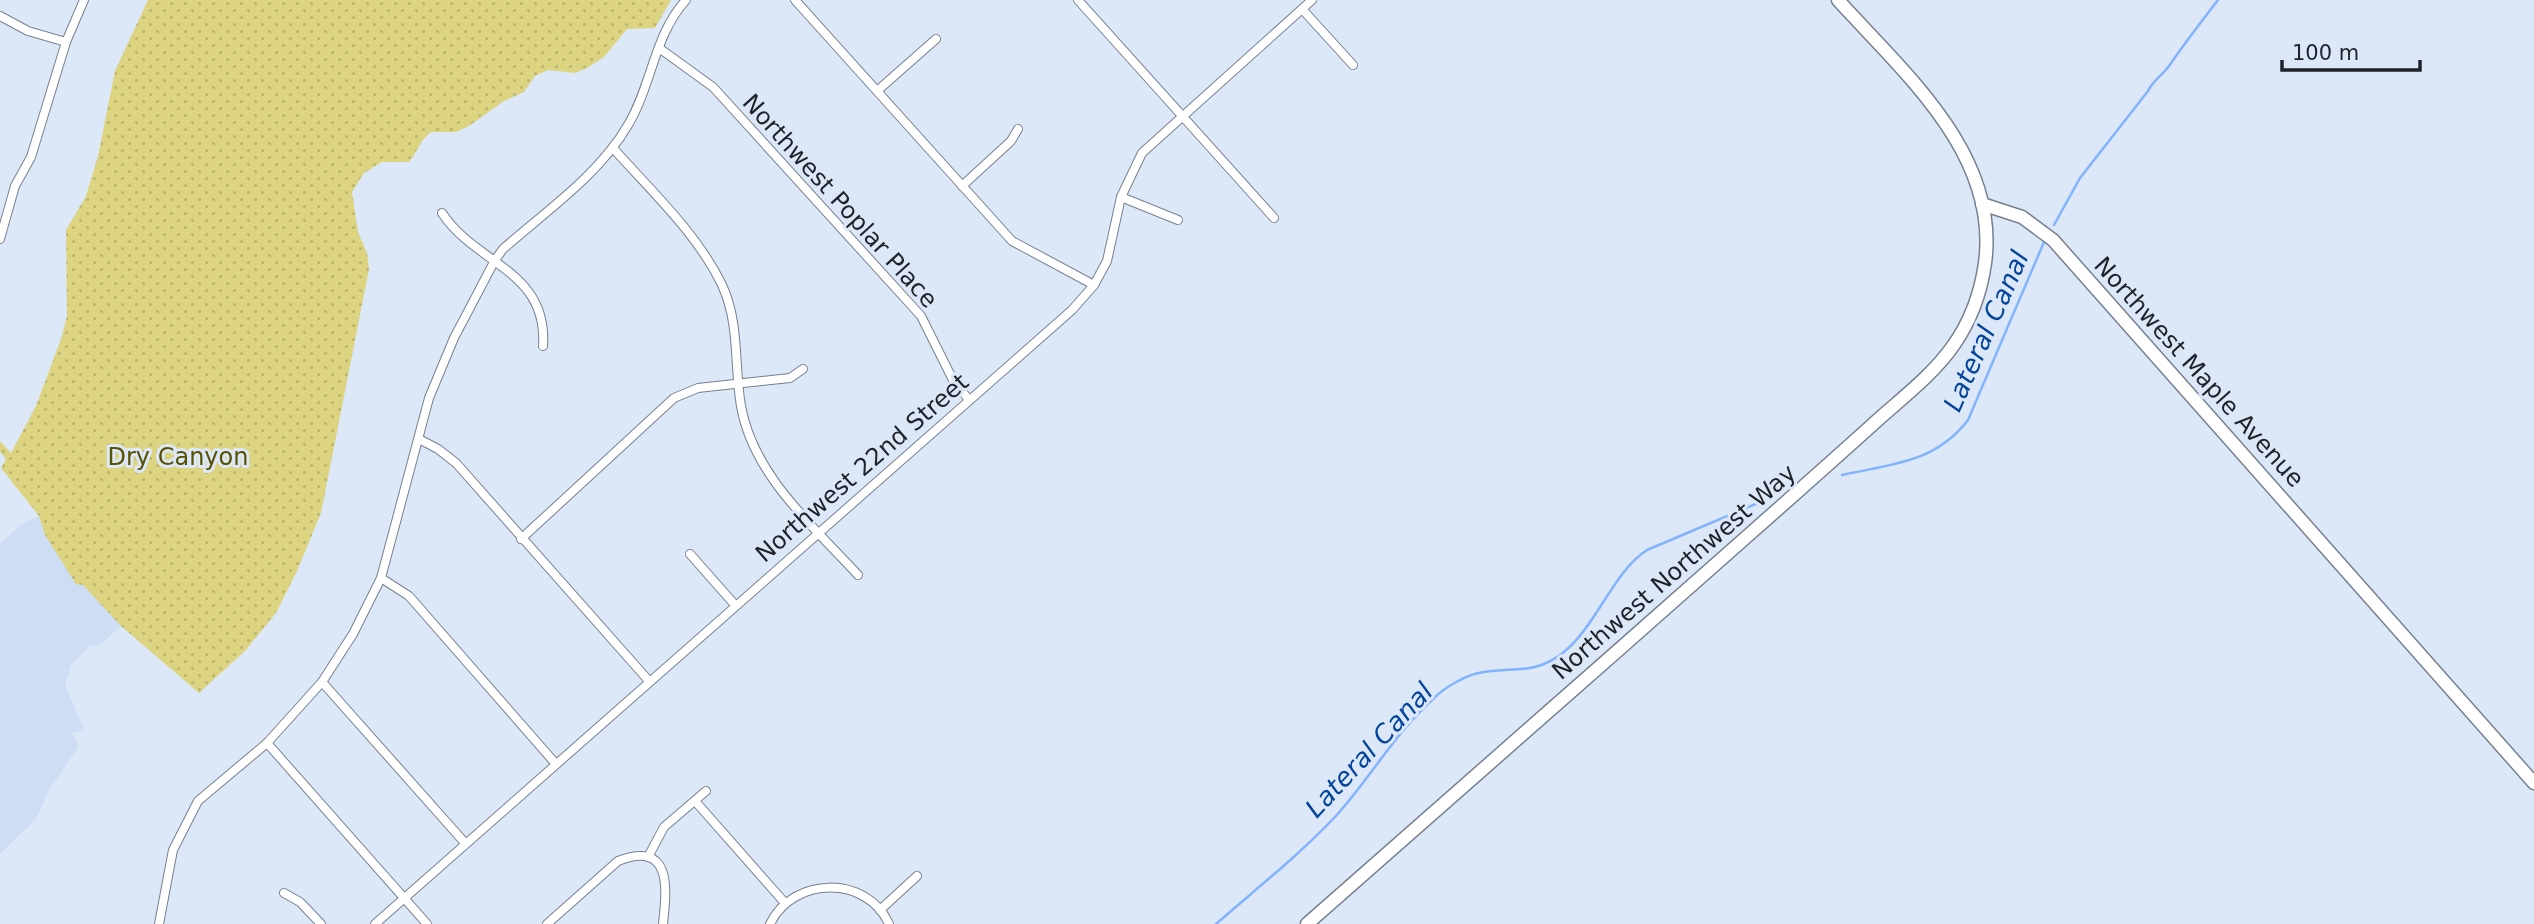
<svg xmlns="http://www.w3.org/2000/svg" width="2534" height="924" viewBox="0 0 2534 924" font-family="'DejaVu Sans',sans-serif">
  <defs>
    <pattern id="park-dots" width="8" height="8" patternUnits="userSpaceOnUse" patternTransform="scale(1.75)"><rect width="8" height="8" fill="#dcd481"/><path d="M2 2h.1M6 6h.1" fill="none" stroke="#bcb66f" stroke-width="1.8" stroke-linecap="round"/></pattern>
  </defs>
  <rect width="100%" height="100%" fill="#dce7f8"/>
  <!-- built -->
  <path fill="#cdddf4" d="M39 516 45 535 83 585 121 626 100 645 90 646 71 664 65 685 84 730 72 733 79 746 49 790 36 819 0 854V544L21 525Z"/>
  <!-- park -->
  <path fill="url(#park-dots)" d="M148 0H671L655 28 627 29 604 57 587 68 575 73 548 70 535 76 524 92 504 101 469 126 456 132H431C420 140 418 151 409 162H382L364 173 352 192 358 232 367 253 369 269 321 513 297 571 276 613 245 651 199 693 121 626 83 585 76 584 45 535 39 516 1 468 6 459 0 452V441L11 453 36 406 61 339 67 316 66 230 86 196 98 156 115 71Z"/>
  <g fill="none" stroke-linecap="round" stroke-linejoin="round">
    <!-- stream -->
    <g stroke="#81b3ff" stroke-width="2.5">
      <path d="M2054 225 2080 178 2148 91C2154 79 2162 76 2169 66 2184 44 2201 22 2218 0"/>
      <path d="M1842 475C1892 464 1935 463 1968 420L2044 242"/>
      <path d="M1216 924C1256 889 1298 856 1335 817 1369 780 1395 733 1433 699 1445 687 1467 674 1484 672 1516 667 1535 675 1564 652 1597 625 1613 572 1647 550L1765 500"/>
    </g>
    <defs>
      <g id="street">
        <path d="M795 0 1012 241 1094 285"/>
        <path d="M1078 0 1274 218"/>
        <path d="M1302 9 1353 65"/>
        <path d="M0 16 28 31 66 42"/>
        <path d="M659 48 713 87 921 316 953 380 969 400"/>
        <path d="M877 91 936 39"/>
        <path d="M613 148C651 191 697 233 722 285 740 323 734 367 741 406 753 475 813 526 858 575"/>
        <path d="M962 186 1011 141 1018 129"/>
        <path d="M1121 197 1178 220"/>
        <path d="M442 213C476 265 548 270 543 346"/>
        <path d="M0 239 15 186 31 157 66 42 84 0"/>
        <path d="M419 439 438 449 456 463 649 681"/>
        <path d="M521 539 674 398 698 388 790 378 803 369"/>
        <path d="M690 554 735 605"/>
        <path d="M381 578 409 596 555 763"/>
        <path d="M322 682 465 843"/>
        <path d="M267 743 427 924"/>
        <path d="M695 801 785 903"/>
        <path d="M648 857 664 827 706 791"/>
        <path d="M284 893 300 902 321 924"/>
        <path d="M880 910 917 876"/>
        <path d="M159 924 173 850 198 801 267 743 322 682 353 634 381 578 429 398 454 338 495 260 503 249C546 211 599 175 628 125 652 85 654 35 686 0"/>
        <path d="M375 924 1072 310 1094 285 1107 261 1121 197 1142 153 1312 0"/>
        <path d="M547 924 618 861C672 840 667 888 663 924"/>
        <path d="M770 924C793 876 867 875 889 924"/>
      </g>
      <g id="secondary">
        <path d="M1982 204 2022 217 2053 240 2534 783"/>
        <path d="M1307 924C1456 793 1604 663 1752 532 1795 494 1838 456 1881 417 1906 395 1934 373 1953 346 1970 322 1981 292 1985 263 2000 154 1903 72 1838 0"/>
      </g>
    </defs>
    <!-- street casing -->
    <use href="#street" stroke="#768090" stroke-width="10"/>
    <!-- secondary casing -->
    <use href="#secondary" stroke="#768090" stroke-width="15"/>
    <!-- street -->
    <use href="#street" stroke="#fff" stroke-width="8"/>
    <!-- secondary -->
    <use href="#secondary" stroke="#fff" stroke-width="12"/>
  </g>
  <g text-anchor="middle" stroke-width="6" stroke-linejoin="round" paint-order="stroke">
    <!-- street labels -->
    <g font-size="24" fill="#1f2329" stroke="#dce7f8">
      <text transform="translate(840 201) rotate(48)" y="8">Northwest Poplar Place</text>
      <text transform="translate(2199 372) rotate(48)" y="8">Northwest Maple Avenue</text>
      <text transform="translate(862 468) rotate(-41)" y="8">Northwest 22nd Street</text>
      <text transform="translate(1674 572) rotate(-41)" y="8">Northwest Northwest Way</text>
    </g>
    <!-- park labels -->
    <g font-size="24" fill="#585100" stroke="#dce7f8">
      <text x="178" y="465">Dry Canyon</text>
    </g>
    <!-- water labels -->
    <g font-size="26" font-style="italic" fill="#03459b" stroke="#dce7f8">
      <text transform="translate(1986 331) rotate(-66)" y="9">Lateral Canal</text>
      <text transform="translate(1369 750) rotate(-47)" y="9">Lateral Canal</text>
    </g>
  </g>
  <!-- scale -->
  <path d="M2282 60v10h138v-10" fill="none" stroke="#1f2329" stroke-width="3.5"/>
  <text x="2292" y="60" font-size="21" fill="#1f2329" stroke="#dce7f8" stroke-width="5" paint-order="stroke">100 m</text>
</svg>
